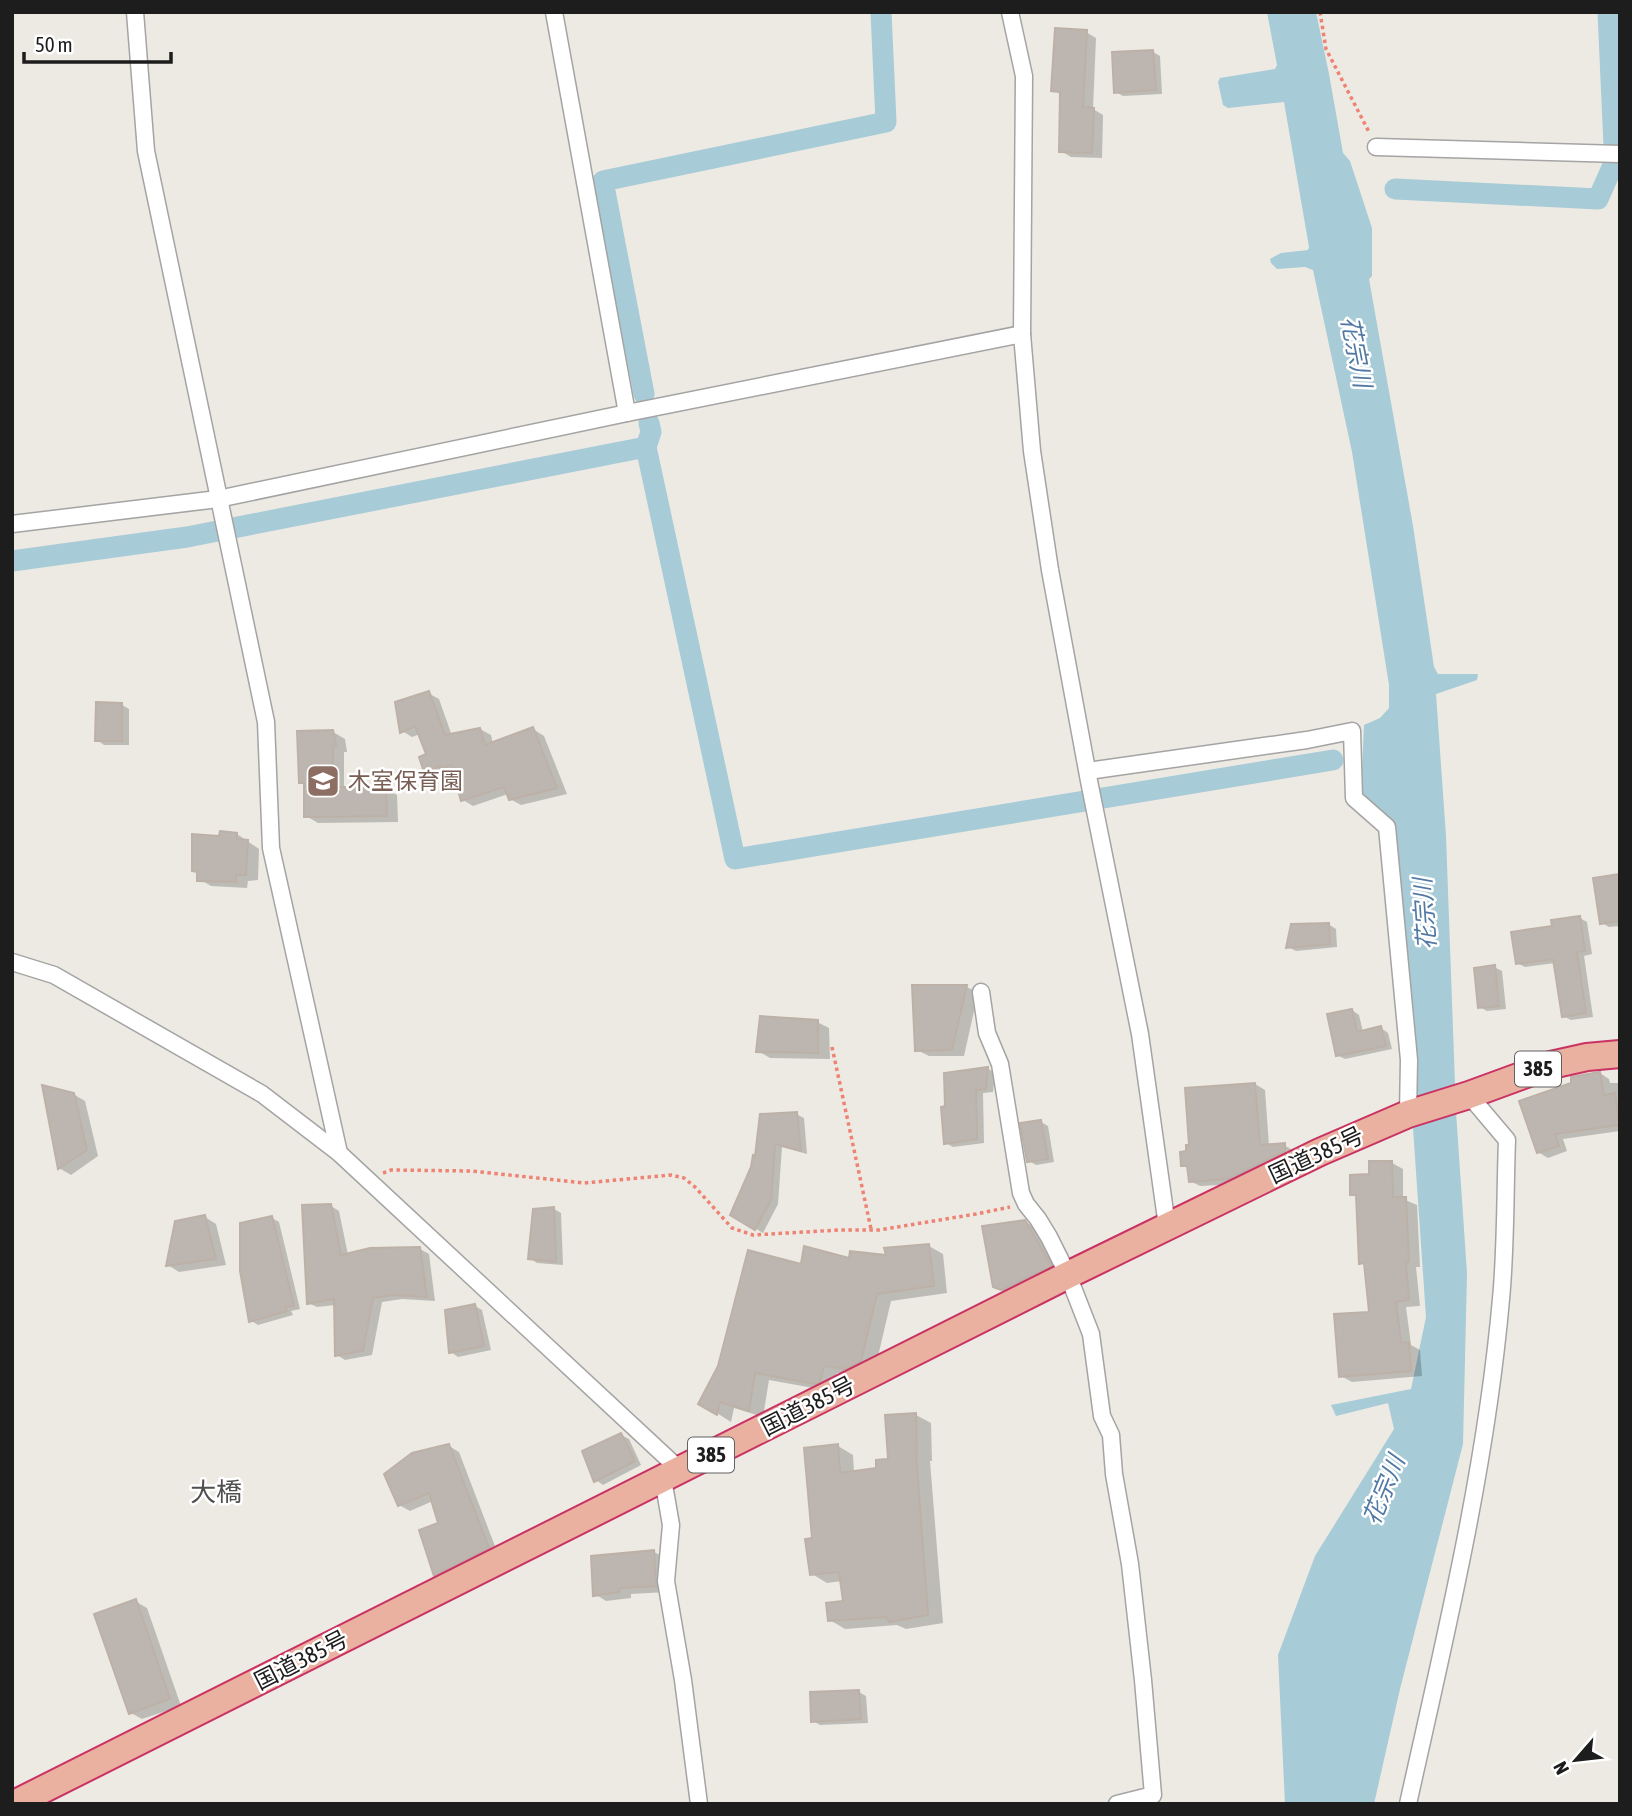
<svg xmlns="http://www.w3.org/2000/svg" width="1632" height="1816" viewBox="0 0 1632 1816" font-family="'Asap Condensed','Noto Sans JP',sans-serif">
  <rect width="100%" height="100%" fill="#edeae3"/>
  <!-- water -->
  <path fill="#a7cbd7" d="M1267 12H1316L1329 74 1343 153 1350 161 1372 228V276L1369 279 1413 526 1434 667 1438 674H1478L1477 680 1436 694 1446 836 1456 1112 1467 1273 1463 1444 1400 1689 1374 1804H1285L1278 1655 1315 1556 1394 1429 1388 1403 1336 1416 1331 1405 1411 1389 1426 1317 1392 823 1363 798 1362 771 1364 725 1380 718 1389 708V685L1352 452 1313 270 1305 267 1277 269 1271 263 1270 259 1281 253 1308 250 1309 247 1284 102 1228 108 1223 105 1218 82 1220 78 1275 69 1277 65Z"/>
  <!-- shadow -->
  <g fill="#0003">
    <path d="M1086 32 1096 38 1093 109 1103 115 1102 158 1071 157 1061 151 1062 95 1053 90Z"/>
    <path d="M1153 52 1160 56 1162 94 1123 96 1116 92Z"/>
    <path d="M428 693 439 699 452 736 480 729 491 735 493 744 533 729 544 736 567 794 521 805 510 799 508 794 473 806 463 800 455 773 451 772 436 777 425 771 428 755 420 734 412 737 402 731Z"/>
    <path d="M122 705 129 709V745H104L97 740Z"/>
    <path d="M333 732 345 739 347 752H344V788H385L397 795 398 822 318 823 306 816V784L301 782Z"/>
    <path d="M237 834 259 849 258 880 248 881 247 888 211 886 199 879 198 872 220 838Z"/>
    <path d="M1620 876V926L1609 927 1602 923Z"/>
    <path d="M1580 918 1587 922 1592 954 1584 956 1593 1017 1571 1020 1563 1016 1555 963 1525 967 1517 963 1554 927Z"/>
    <path d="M1328 924 1336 929 1337 947 1296 951 1288 947Z"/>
    <path d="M1494 967 1502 971 1506 1009 1487 1011 1480 1007Z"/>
    <path d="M967 987 978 993 964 1056H929L917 1050Z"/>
    <path d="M1352 1010 1359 1015 1363 1032 1381 1028 1388 1033 1392 1049 1345 1059 1337 1055Z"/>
    <path d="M817 1022 829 1028 830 1059 770 1058 758 1051Z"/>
    <path d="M987 1068 995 1073 993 1092 983 1093 984 1143 953 1147 946 1143V1107Z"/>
    <path d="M1600 1073 1609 1079 1610 1083H1620V1131L1563 1139 1567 1151 1548 1158 1538 1152Z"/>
    <path d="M1255 1084 1265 1090 1269 1146 1284 1145 1294 1151 1239 1184 1200 1186 1190 1181 1189 1169 1183 1165 1188 1152Z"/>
    <path d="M44 1088 73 1094 85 1101 98 1156 71 1175 59 1168Z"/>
    <path d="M796 1114 804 1118 807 1154 782 1147 778 1204 763 1233 732 1214 753 1167Z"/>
    <path d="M1041 1122 1048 1126 1054 1162 1036 1165 1029 1161Z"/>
    <path d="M1392 1163 1403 1169V1199L1417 1205 1420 1267H1416L1420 1306 1406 1307 1411 1345 1420 1350 1422 1376 1352 1382 1341 1376 1371 1313 1366 1266 1360 1262 1358 1197 1352 1194 1371 1176Z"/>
    <path d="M331 1206 339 1211 348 1255 420 1249 429 1254 435 1301 402 1299 382 1302 372 1355 345 1360 337 1355 336 1305 317 1307 308 1303Z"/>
    <path d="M554 1209 561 1213 563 1265 537 1263 530 1258Z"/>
    <path d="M205 1217 216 1224 226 1265 179 1272 168 1265Z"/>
    <path d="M272 1218 279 1222 300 1309 291 1311 293 1315 258 1325 250 1320Z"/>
    <path d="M1024 1221 1036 1228 1062 1272 1007 1293 994 1286Z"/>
    <path d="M929 1246 943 1254 947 1293 891 1301 875 1369 861 1376 837 1373 834 1389 830 1391 769 1380 763 1417 734 1408 731 1422 701 1403 802 1266 888 1257Z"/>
    <path d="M475 1306 482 1310 491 1350 458 1357 451 1352Z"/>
    <path d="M916 1415 931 1423 932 1461H930L943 1623 906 1629 897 1625 845 1629 830 1620 845 1602 842 1581 827 1583 812 1574 814 1539 838 1446 853 1455 854 1473 878 1469 890 1461Z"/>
    <path d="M621 1435 629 1439 641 1465 603 1485 596 1480Z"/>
    <path d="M449 1446 459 1452 498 1554 446 1580 435 1574 441 1524 433 1501 410 1511 399 1505Z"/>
    <path d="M654 1552 666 1558 667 1592 631 1594V1598L606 1601 595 1594 593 1558Z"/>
    <path d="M135 1601 147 1608 181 1706 142 1719 131 1713Z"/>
    <path d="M859 1692 866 1696 868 1723 820 1725 812 1720Z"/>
  </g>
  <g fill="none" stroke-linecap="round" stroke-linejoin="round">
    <!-- canal -->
    <g stroke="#a7cbd7" stroke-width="21">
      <path d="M1608 12 1614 146"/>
      <path d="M1395 189 1598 199 1614 163"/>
      <path d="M644 394 603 181 886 122 881 12"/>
      <path d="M646 447 651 432 649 423"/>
      <path d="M12 561 187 537 646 447 735 859 1333 760"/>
    </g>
  </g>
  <!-- building -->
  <g fill="#bdb6b0" stroke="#bdb1a7" stroke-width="2">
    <path d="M1055 28 1087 30 1083 107 1094 108 1092 153 1059 152 1060 92 1051 91Z"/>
    <path d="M1153 50 1156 90 1114 93 1112 52Z"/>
    <path d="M429 691 445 735 480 728 485 745 533 727 557 788 509 800 504 787 461 801 451 765 441 769V766L424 772 419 757 426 754 415 726 400 733 395 702Z"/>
    <path d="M96 702 122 703V741H95Z"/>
    <path d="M333 730 336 746 333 747V787H386L387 816 304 817V783H299L297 731Z"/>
    <path d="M220 831 237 833V839L248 840 246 875H236V882L197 881V872L192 871V834L219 836Z"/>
    <path d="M1620 874V921L1600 924 1593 878Z"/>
    <path d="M1580 916 1585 951 1577 952 1586 1013 1562 1017 1553 959 1516 964 1511 932 1552 926 1551 920Z"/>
    <path d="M1329 923 1330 944 1286 948 1291 924Z"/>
    <path d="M1495 965 1499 1006 1478 1008 1474 968Z"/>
    <path d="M912 985H967L952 1050 915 1051Z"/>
    <path d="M1352 1009 1357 1032 1381 1026 1386 1046 1336 1056 1327 1014Z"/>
    <path d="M760 1016 818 1020V1053L756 1052Z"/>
    <path d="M988 1067 986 1089 976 1090 977 1139 944 1144 941 1107 945 1106 944 1073Z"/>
    <path d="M1600 1072 1604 1095 1615 1093 1619 1125 1555 1134 1559 1146 1537 1153 1519 1101 1571 1083V1077Z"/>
    <path d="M1255 1083 1260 1145 1285 1143V1151L1228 1179 1189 1182 1187 1166H1181L1180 1152 1186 1151V1145H1189L1185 1088Z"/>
    <path d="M42 1085 74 1093 87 1150 58 1169Z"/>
    <path d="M797 1112 801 1151 775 1144 771 1200 755 1230 730 1215 751 1167 753 1155 755 1156 760 1114Z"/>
    <path d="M1041 1120 1048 1159 1027 1162 1020 1123Z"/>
    <path d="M1369 1161H1392L1393 1197H1406L1409 1262H1406L1409 1300 1396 1302 1401 1343 1409 1342 1411 1371 1339 1377 1334 1314 1369 1312 1364 1263 1359 1264 1356 1195H1350V1175L1369 1174Z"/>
    <path d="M331 1204 341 1255 370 1248 420 1247 427 1297 392 1295 373 1298 363 1351 335 1356 334 1299 307 1304 302 1205Z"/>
    <path d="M554 1207 556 1262 528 1259 533 1209Z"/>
    <path d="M205 1215 216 1259 166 1266 175 1221Z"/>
    <path d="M272 1216 294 1306 285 1307 287 1311 249 1322 240 1271V1223Z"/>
    <path d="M1025 1220 1052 1266 1001 1290 993 1287 982 1226Z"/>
    <path d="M929 1244 934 1286 877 1294 861 1361 846 1369 824 1366 820 1382 815 1384 755 1373 749 1411 720 1402 717 1415 698 1404 718 1366 748 1250 801 1264 804 1246 849 1258 850 1251 886 1255 884 1248Z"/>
    <path d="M475 1304 484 1346 449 1353 445 1310Z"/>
    <path d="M916 1413 917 1453H916L928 1615 889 1622 887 1617 828 1621 826 1603 843 1601 839 1572 810 1575 805 1539 812 1538 804 1448 838 1444 840 1473 876 1468V1460L888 1459 885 1415Z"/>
    <path d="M621 1433 635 1461 594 1482 582 1451Z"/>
    <path d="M449 1444 489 1548 434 1576 419 1530 438 1523 429 1493 398 1506 384 1474 412 1453Z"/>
    <path d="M654 1550 656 1586 620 1588 619 1592 593 1596 591 1556Z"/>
    <path d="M136 1599 170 1699 129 1714 94 1614Z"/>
    <path d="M859 1690 861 1719 811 1722 810 1692Z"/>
  </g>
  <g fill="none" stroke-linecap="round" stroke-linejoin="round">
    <defs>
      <g id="minor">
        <path d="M135 12 146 151 266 722 271 848 339 1153"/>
        <path d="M554 12 627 413"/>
        <path d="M1010 12 1024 76 1022 334 1032 451 1050 570 1089 781 1140 1034 1167 1226"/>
        <path d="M1376 147 1620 154"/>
        <path d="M12 524 218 499 627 413 1022 334"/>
        <path d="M1088 771 1307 740 1352 731 1354 798 1387 827 1409 1060 1408 1114"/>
        <path d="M12 962 54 975 262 1094 339 1153 680 1470"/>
        <path d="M981 992 987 1033 1000 1064 1021 1193 1026 1204 1038 1219 1049 1237 1068 1275 1091 1334 1102 1416 1111 1435 1114 1474 1130 1564 1143 1680 1153 1795 1117 1804"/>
        <path d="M663 1479 671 1525 666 1581 683 1680 699 1804"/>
        <path d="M1408 1804C1445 1637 1486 1470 1501 1299 1506 1247 1505 1193 1507 1140L1469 1095"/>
      </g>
      <path id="trunk" d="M14 1804 1068 1275 1320 1152 1408 1114 1469 1095 1551 1065 1587 1057 1620 1054"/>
    </defs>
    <!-- minor casing -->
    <use href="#minor" stroke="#a4a4a4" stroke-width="19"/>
    <!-- trunk casing -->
    <use href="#trunk" stroke="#c93263" stroke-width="30"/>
    <!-- path -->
    <g stroke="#ee8273" stroke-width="3.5" stroke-dasharray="3.5 3.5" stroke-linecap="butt">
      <path d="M1320 12 1326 49 1369 132"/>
      <path d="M832 1047 871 1229"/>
      <path d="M383 1173 391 1170 472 1171 584 1183 671 1175 684 1178 695 1187 732 1228 753 1235 839 1230H879L976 1214 1010 1207"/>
    </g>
    <!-- minor -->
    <use href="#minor" stroke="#fff" stroke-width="16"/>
    <!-- trunk -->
    <use href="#trunk" stroke="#eab1a0" stroke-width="26"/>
  </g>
  <!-- icons -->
  <defs>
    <symbol id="school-square" viewBox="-11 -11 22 22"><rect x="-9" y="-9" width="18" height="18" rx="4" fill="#8d6e63" stroke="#fff"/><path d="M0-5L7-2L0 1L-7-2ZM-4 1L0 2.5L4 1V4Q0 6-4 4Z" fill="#fff"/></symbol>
  </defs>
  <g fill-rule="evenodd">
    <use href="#school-square" x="304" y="762" width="38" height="38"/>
  </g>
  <g text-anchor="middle" stroke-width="5" stroke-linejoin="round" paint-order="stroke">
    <!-- shield labels -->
    <g fill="#fff" stroke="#616161" stroke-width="2">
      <rect x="1515" y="1051.5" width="46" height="35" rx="5"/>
      <rect x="688" y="1437.5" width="46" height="35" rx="5"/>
    </g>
    <g font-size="21" font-weight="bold" fill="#1d1d1d">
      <text x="1538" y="1076">385</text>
      <text x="711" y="1462">385</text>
    </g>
    <!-- education labels -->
    <g font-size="23" fill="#785e54" stroke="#fff" text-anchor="start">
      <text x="348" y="789">木室保育園</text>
    </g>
    <!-- street labels -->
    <g font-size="23" fill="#1d1d1d" stroke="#fff">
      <text transform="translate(1316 1155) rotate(-25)" y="8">国道385号</text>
      <text transform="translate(808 1406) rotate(-27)" y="8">国道385号</text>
      <text transform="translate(301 1660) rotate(-27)" y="8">国道385号</text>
    </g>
    <!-- water labels -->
    <g font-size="24" font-style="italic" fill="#5179a4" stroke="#fff">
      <text transform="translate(1356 352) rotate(79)" y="8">花宗川</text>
      <text transform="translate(1425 914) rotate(-94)" y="8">花宗川</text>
      <text transform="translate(1384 1490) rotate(-68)" y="8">花宗川</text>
    </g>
    <!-- quarter labels -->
    <g font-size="26" fill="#505050" stroke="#fff">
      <text x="216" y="1501">大橋</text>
    </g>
  </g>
  <!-- border -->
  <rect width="1632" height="1816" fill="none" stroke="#1d1d1d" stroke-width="28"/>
  <!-- north arrow -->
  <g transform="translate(1576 1760) rotate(242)" stroke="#ffffff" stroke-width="5" paint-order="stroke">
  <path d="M0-5L12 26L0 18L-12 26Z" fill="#1d1d1d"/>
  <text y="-10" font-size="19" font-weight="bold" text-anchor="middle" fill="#1d1d1d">N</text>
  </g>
  <!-- scale -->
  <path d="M24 52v10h147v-10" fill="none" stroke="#1d1d1d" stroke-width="3.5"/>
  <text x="35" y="52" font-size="21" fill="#1d1d1d" stroke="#ffffff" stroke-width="5" paint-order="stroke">50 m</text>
</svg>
